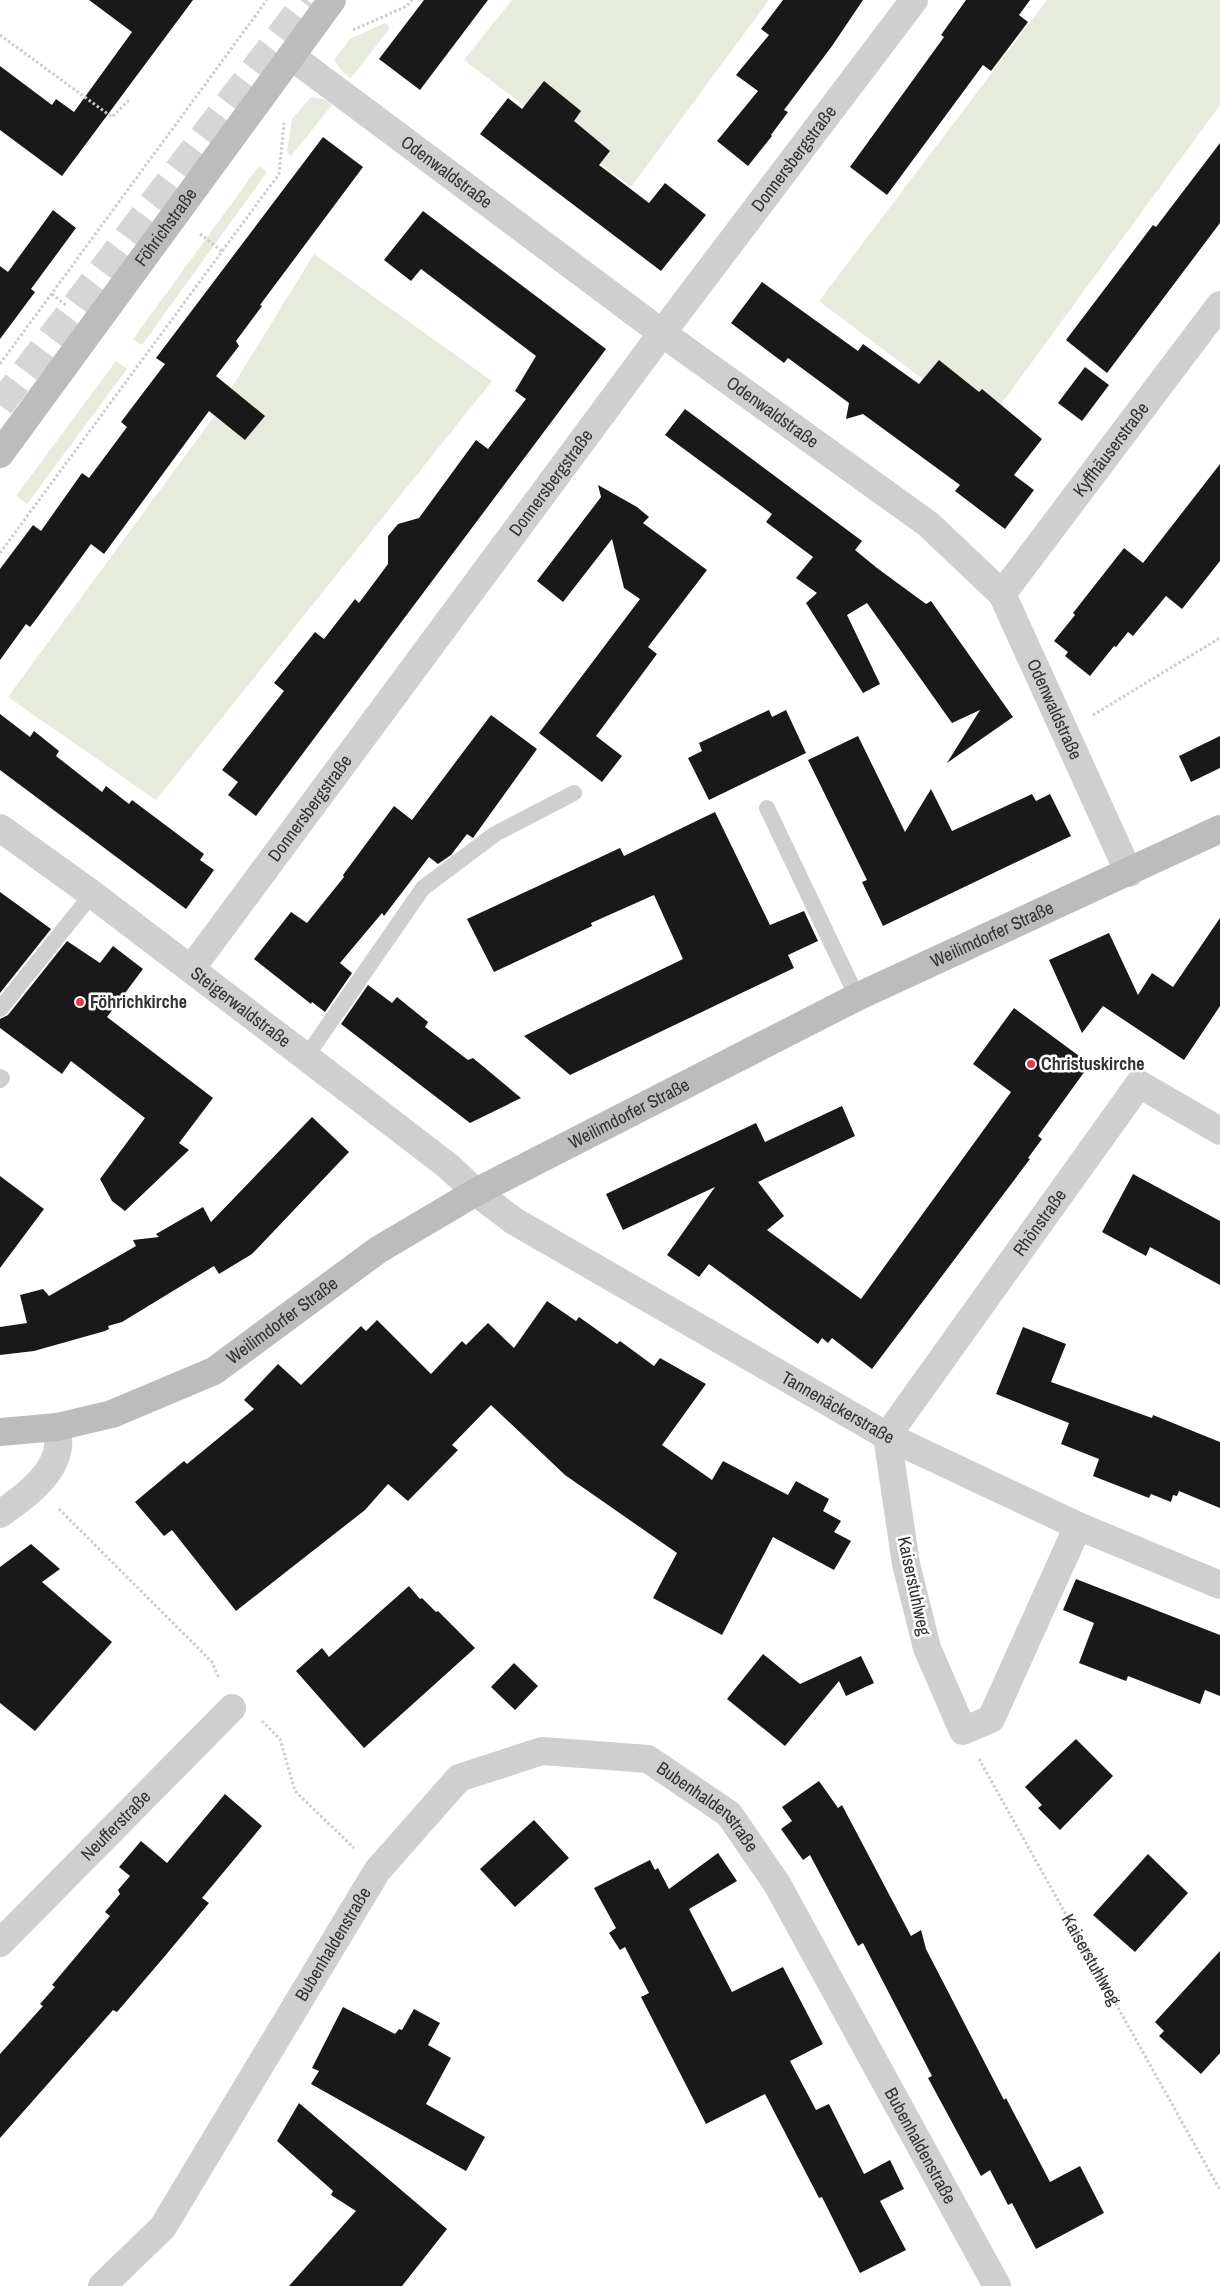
<svg xmlns="http://www.w3.org/2000/svg" width="1220" height="2286" viewBox="0 0 1220 2286" font-family="'Archivo Narrow',sans-serif">
  <rect width="100%" height="100%" fill="#fff"/>
  <!-- green -->
  <g fill="#e6ebde">
    <path d="M512 0H769L631 187 464 60Z"/>
    <path d="M1047 0H1220V105L985 426 819 301Z"/>
    <path d="M385 23 390 28 351 78 341 70 334 60 350 39Z"/>
    <path d="M311 97 324 99 332 105 291 156 287 151 292 119Z"/>
    <path d="M259 166 267 172 142 345 133 339Z"/>
    <path d="M314 254 492 381 156 800 8 697 213 418Z"/>
    <path d="M116 361 127 369 27 504 16 496Z"/>
  </g>
  <!-- building -->
  <g fill="#191919">
    <path d="M89 0H193L62 176 0 130V66L52 105 56 99 74 112 132 32Z"/>
    <path d="M424 0H488L420 90 379 59Z"/>
    <path d="M783 0H863L832 46 784 110 788 112 771 135 772 136 748 166 717 141 758 91 736 75 769 35 761 29Z"/>
    <path d="M966 0H1030L1019 15 1028 22 991 71 983 65 887 195 850 167 944 37 941 35Z"/>
    <path d="M544 81 581 111 574 121 610 151 599 165 649 203 665 183 706 215 661 271 480 134 508 98 522 109Z"/>
    <path d="M323 137 363 167 260 305 262 306 236 341 239 346 216 376 265 416 245 440 209 411 104 554 91 544 37 618 30 627 26 624 0 660V569L33 525 41 531 82 473 89 478 127 427 121 422 165 364 156 358Z"/>
    <path d="M1220 143V223L1107 373 1066 340 1153 225 1156 227Z"/>
    <path d="M53 210 76 228 31 289 35 292 0 339V266L8 272Z"/>
    <path d="M423 211 606 349 256 816 228 795 238 782 222 770 284 691 274 683 315 632 324 639 355 599 359 603 388 564V536L398 524 419 518 476 440 488 449 526 399 515 391 536 356 421 269 411 281 384 260Z"/>
    <path d="M762 282 858 351 863 344 919 384 939 360 979 392 982 389 1042 439 1014 475 1034 490 1005 529 955 491 960 485 863 414 846 419 849 403 788 358 784 363 731 323Z"/>
    <path d="M1085 367 1109 385 1082 421 1058 403Z"/>
    <path d="M685 409 862 541 855 550 877 568 926 604 931 601 1013 717 947 763 980 710 952 723 867 603 847 615 880 684 863 693 806 603 817 593 796 578 813 557 766 522 772 514 665 435Z"/>
    <path d="M1220 464V561L1182 609 1166 596 1133 636 1128 632 1116 647 1114 646 1090 676 1065 656 1068 652 1054 641 1075 615 1073 613 1124 548 1143 563Z"/>
    <path d="M598 485 637 507 649 517 643 523 707 570 648 647 657 654 596 736 622 756 602 782 539 733 640 599 624 588 612 539 563 602 537 581 601 497Z"/>
    <path d="M769 710 772 717 786 710 806 753 709 800 688 758 702 751 699 743Z"/>
    <path d="M0 714 30 737 34 731 59 751 56 756 102 792 106 786 129 804 132 800 204 854 200 860 214 870 186 909 0 770Z"/>
    <path d="M491 715 537 749 473 838 467 834 451 855 438 864 429 857 384 916 382 913 340 963 352 973 325 1012 312 1002 311 1004 254 959 291 912 307 923 344 877 343 875 394 806 412 820Z"/>
    <path d="M858 736 905 832 931 789 952 831 1032 794 1036 801 1050 794 1071 836 883 926 862 882 867 880 808 760Z"/>
    <path d="M1220 736V768L1191 782 1179 756Z"/>
    <path d="M715 812 770 925 804 911 818 941 788 955 794 968 570 1075 524 1036 683 959 654 895 591 923 592 926 494 972 467 919 620 848 624 856Z"/>
    <path d="M0 892 51 929 0 993Z"/>
    <path d="M1220 918V1006L1184 1060 1103 1006 1082 1033 1049 960 1109 933 1138 995 1152 973 1173 987Z"/>
    <path d="M67 941 100 963 113 946 143 969 107 1017 213 1098 179 1143 189 1150 125 1211 112 1201 100 1179 145 1118 71 1061 62 1074 0 1028V1019L8 1015Z"/>
    <path d="M368 985 392 1003 397 997 428 1022 425 1027 468 1060 473 1058 521 1098 470 1123 341 1024Z"/>
    <path d="M1014 1008 1090 1064 1038 1136 1042 1139 1028 1158 1030 1159 872 1369 832 1338 828 1343 822 1338 818 1344 709 1264 699 1277 667 1255 715 1187 623 1230 606 1194 756 1123 765 1142 842 1106 855 1136 758 1182 784 1216 767 1230 861 1299 1011 1092 973 1064Z"/>
    <path d="M312 1117 349 1152 252 1254 219 1274 214 1266 122 1322 108 1326 109 1329 105 1331 34 1351 0 1355V1327L27 1323 20 1295 43 1289 49 1296 136 1246 133 1240 159 1237 156 1234 203 1207 211 1222Z"/>
    <path d="M1133 1174 1220 1221V1285L1150 1247 1146 1256 1102 1232Z"/>
    <path d="M0 1176 44 1209 0 1268Z"/>
    <path d="M547 1301 576 1321 579 1317 617 1344 620 1341 654 1366 660 1358 706 1384 662 1445 712 1480 723 1461 788 1495 796 1481 829 1499 823 1511 841 1521 834 1532 851 1541 834 1570 773 1537 722 1635 653 1598 677 1553 565 1475 491 1405 452 1445 458 1450 408 1501 388 1484 365 1510 236 1611 172 1530 164 1536 135 1502 184 1461 187 1464 254 1409 244 1400 278 1364 301 1385 361 1326 366 1331 377 1320 431 1374 462 1341 466 1345 488 1323 514 1348Z"/>
    <path d="M1023 1327 1066 1344 1051 1382 1152 1418 1153 1415 1220 1442V1508L1179 1491 1177 1496 1173 1495 1171 1502 1151 1494 1149 1498 1093 1476 1099 1459 1061 1444 1069 1423 996 1394Z"/>
    <path d="M31 1544 60 1569 42 1582 112 1642 35 1731 0 1703V1567Z"/>
    <path d="M1076 1579 1220 1635V1696L1205 1690 1200 1704 1128 1676 1126 1681 1079 1663 1094 1623 1063 1610Z"/>
    <path d="M409 1586 420 1599 422 1598 436 1612 438 1611 475 1648 364 1748 296 1671 322 1648 329 1657Z"/>
    <path d="M763 1654 800 1684 861 1656 874 1683 846 1696 839 1681 785 1746 727 1699Z"/>
    <path d="M514 1663 538 1686 515 1710 491 1687Z"/>
    <path d="M1076 1739 1113 1776 1060 1830 1038 1808 1042 1805 1025 1787Z"/>
    <path d="M819 1781 838 1808 842 1805 911 1936 921 1930 926 1949 1004 2100 1006 2098 1050 2182 1080 2166 1104 2213 1036 2249 1012 2203 1008 2205 990 2170 981 2176 928 2078 932 2076 863 1943 858 1946 810 1855 803 1860 781 1829 792 1821 782 1807Z"/>
    <path d="M225 1794 262 1826 202 1898 209 1903 165 1956 117 2012 113 2010 0 2138V2054L43 2006 40 2004 55 1987 52 1985 110 1916 105 1912 120 1894 118 1890 130 1876 119 1867 141 1841 167 1863Z"/>
    <path d="M534 1820 569 1858 515 1907 480 1869Z"/>
    <path d="M718 1853 737 1881 689 1909 732 1992 783 1967 823 2044 790 2061 816 2110 829 2104 864 2174 890 2160 904 2189 880 2201 906 2250 860 2273 822 2197 819 2198 765 2094 706 2124 641 1997 649 1993 625 1947 620 1950 609 1933 616 1928 594 1888 650 1860 655 1870 658 1868 669 1889Z"/>
    <path d="M1148 1854 1188 1893 1135 1952 1093 1915Z"/>
    <path d="M1220 1951V2053L1201 2074 1159 2036 1164 2031 1155 2022Z"/>
    <path d="M343 2007 395 2034 399 2029 402 2030 414 2009 440 2023 428 2045 451 2058 426 2104 485 2137 466 2171 311 2084 319 2071 312 2068Z"/>
    <path d="M299 2103 447 2229 402 2286H289L356 2211 331 2195 333 2191 277 2141Z"/>
  </g>
  <g fill="none" stroke-linecap="round" stroke-linejoin="round">
    <!-- primary-tunnel -->
    <path stroke="#d6d6d6" stroke-width="28" stroke-dasharray="28 14" stroke-linecap="butt" d="M0 405 307 0"/>
    <!-- path -->
    <g stroke="#ccc" stroke-width="3" stroke-dasharray="2.5 2.5" stroke-linecap="butt">
      <path d="M353 30 407 6 412 0"/>
      <path d="M0 35 112 117 130 99"/>
      <path d="M200 234 223 252"/>
      <path d="M52 294 67 306"/>
      <path d="M0 364 267 0"/>
      <path d="M0 553 279 174 284 123"/>
      <path d="M1093 715 1220 638"/>
      <path d="M59 1509 212 1662 219 1678"/>
      <path d="M262 1721 280 1739 295 1791 354 1848"/>
      <path id="s1" d="M979 1759 1220 2190"/>
    </g>
    <!-- lane -->
    <g stroke="#cfcfcf" stroke-width="16">
      <path d="M767 808 857 997"/>
      <path d="M0 1009 92 894"/>
      <path d="M306 1057 423 888 495 834 574 793"/>
      <path d="M0 1077 2 1078 0 1080"/>
    </g>
    <!-- street -->
    <g stroke="#cfcfcf" stroke-width="28">
      <path id="s2" d="M291 56 662 333 928 524 1002 594 1129 873"/>
      <path id="s3" d="M1002 594 1220 305"/>
      <path id="s4" d="M0 828 92 894 306 1057 448 1166 476 1192 514 1221 887 1436 1078 1526 1220 1585"/>
      <path id="s5" d="M191 969 662 333 914 0"/>
      <path d="M0 1514C22 1499 55 1475 58 1447 59 1440 57 1433 57 1427"/>
      <path id="s6" d="M1078 1526 991 1719 963 1731 927 1648 906 1564 887 1436 1139 1084 1220 1131"/>
      <path id="s7" d="M0 1943 232 1708"/>
      <path id="s8" d="M102 2286 163 2227 377 1871 459 1778 542 1751 648 1759 729 1814 777 1884 997 2286"/>
    </g>
    <!-- secondary -->
    <g stroke="#bcbcbc" stroke-width="28">
      <path id="s9" d="M0 454 332 0"/>
      <path id="s10" d="M0 1432 57 1427 112 1414 214 1371 378 1250 476 1192 857 997 1220 829"/>
    </g>
  </g>
  <!-- markers -->
  <g fill="#e23b4f" stroke="#fff" stroke-width="2">
    <circle cx="80" cy="1002" r="5"/>
    <circle cx="1031" cy="1064" r="5"/>
  </g>
  <g text-anchor="middle" stroke-width="5" stroke-linejoin="round" paint-order="stroke">
    <!-- street labels -->
    <g font-size="18" fill="#323232" stroke="#fff">
      <text dy="6" stroke="none"><textPath href="#s5" startOffset="1010">Donnersbergstraße</textPath></text>
      <text dy="6" stroke="none"><textPath href="#s2" startOffset="194">Odenwaldstraße</textPath></text>
      <text dy="6" stroke="none"><textPath href="#s9" startOffset="281">Föhrichstraße</textPath></text>
      <text dy="6" stroke="none"><textPath href="#s2" startOffset="599">Odenwaldstraße</textPath></text>
      <text dy="6" stroke="none"><textPath href="#s3" startOffset="181">Kyffhäuserstraße</textPath></text>
      <text dy="6" stroke="none"><textPath href="#s5" startOffset="605">Donnersbergstraße</textPath></text>
      <text dy="6" stroke="none"><textPath href="#s2" startOffset="1019">Odenwaldstraße</textPath></text>
      <text dy="6" stroke="none"><textPath href="#s5" startOffset="200">Donnersbergstraße</textPath></text>
      <text dy="6" stroke="none"><textPath href="#s10" startOffset="1119">Weilimdorfer Straße</textPath></text>
      <text dy="6" stroke="none"><textPath href="#s4" startOffset="300">Steigerwaldstraße</textPath></text>
      <text dy="6" stroke="none"><textPath href="#s10" startOffset="714">Weilimdorfer Straße</textPath></text>
      <text dy="6" stroke="none"><textPath href="#s6" startOffset="811">Rhönstraße</textPath></text>
      <text dy="6" stroke="none"><textPath href="#s10" startOffset="309">Weilimdorfer Straße</textPath></text>
      <text dy="6" stroke="none"><textPath href="#s4" startOffset="1021">Tannenäckerstraße</textPath></text>
      <text transform="translate(914 1586) rotate(78)" y="6">Kaiserstuhlweg</text>
      <text dy="6" stroke="none"><textPath href="#s8" startOffset="895">Bubenhaldenstraße</textPath></text>
      <text dy="6" stroke="none"><textPath href="#s7" startOffset="165">Neufferstraße</textPath></text>
      <text dy="6" stroke="none"><textPath href="#s8" startOffset="415">Bubenhaldenstraße</textPath></text>
      <text dy="6" stroke="none"><textPath href="#s1" startOffset="230">Kaiserstuhlweg</textPath></text>
      <text dy="6" stroke="none"><textPath href="#s8" startOffset="1299">Bubenhaldenstraße</textPath></text>
    </g>
    <!-- poi labels -->
    <g font-size="18" font-weight="bold" fill="#323232" stroke="#fff" text-anchor="start">
      <text x="90" y="1008">Föhrichkirche</text>
      <text x="1041" y="1070">Christuskirche</text>
    </g>
  </g>
</svg>
